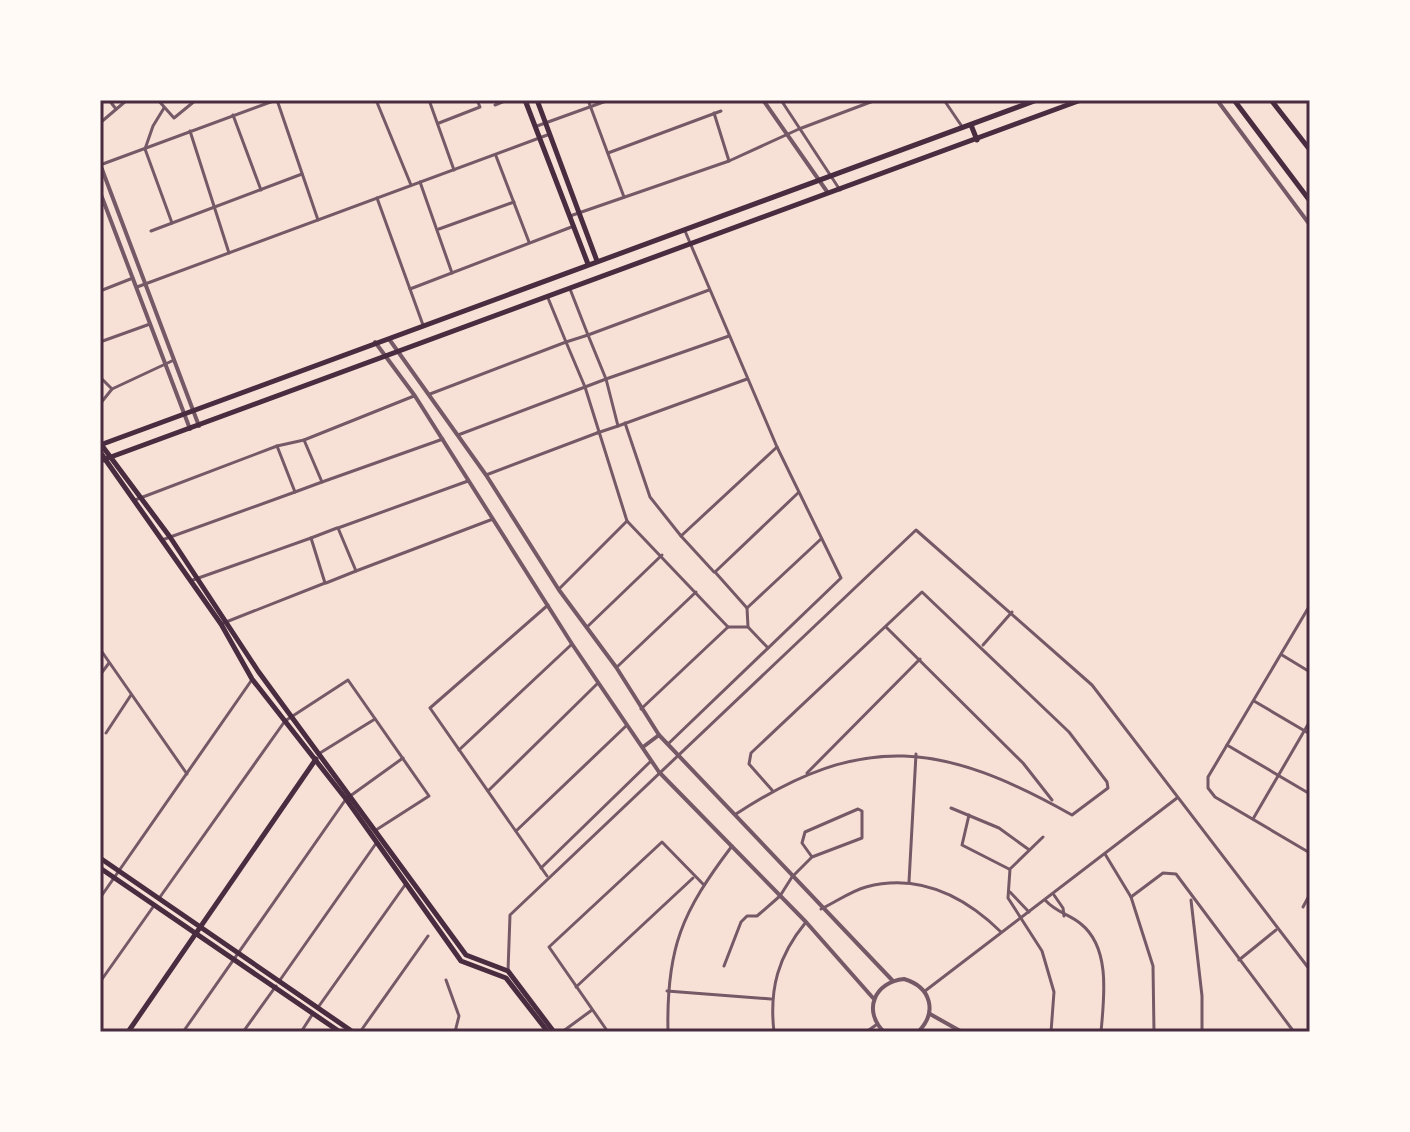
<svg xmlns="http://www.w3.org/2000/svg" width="1410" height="1132" viewBox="0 0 1410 1132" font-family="'Work Sans',sans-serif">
  <rect width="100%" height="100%" fill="#f7e1d7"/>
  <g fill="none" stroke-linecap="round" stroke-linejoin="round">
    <!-- pedestrian -->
    <g stroke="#755966" stroke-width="3">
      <path d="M548 298 566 342 588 335 570 289"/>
      <path d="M585 387 606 379 618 426 597 433"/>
      <path d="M277 446 304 440"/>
      <path d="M295 492 322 482"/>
      <path d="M681 536 714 572"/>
      <path d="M311 538 337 528"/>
      <path d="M326 583 356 571"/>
      <path d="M747 608 748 627 768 648"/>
      <path d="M728 627H748"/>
      <path d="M1253 819 1310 721"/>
    </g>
    <!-- minor -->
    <g stroke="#755966" stroke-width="3">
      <path d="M109 100 116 109"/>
      <path d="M158 100 174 118 196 100"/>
      <path d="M277 100 318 220"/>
      <path d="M376 100 411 185"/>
      <path d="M429 100 454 170"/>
      <path d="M588 100 624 197"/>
      <path d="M781 100 840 190"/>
      <path d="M944 100 963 128"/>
      <path d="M495 105 507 100"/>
      <path d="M164 108 153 126 145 149 172 223"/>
      <path d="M714 113 729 161"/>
      <path d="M233 115 261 190"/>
      <path d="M100 123 127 100"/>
      <path d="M439 123 480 107 477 100"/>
      <path d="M537 126 609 100"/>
      <path d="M190 131 229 253"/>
      <path d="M608 153 721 111"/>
      <path d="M496 156 529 242"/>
      <path d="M100 165 276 100"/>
      <path d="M420 182 452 273"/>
      <path d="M377 198 423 325"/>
      <path d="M570 216 729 161 799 129 876 100"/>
      <path d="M439 229 514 202"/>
      <path d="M151 231 302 174"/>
      <path d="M137 287 550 134"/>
      <path d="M410 289 574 226"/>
      <path d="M709 290 588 335 606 379 729 336"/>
      <path d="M100 291 133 278"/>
      <path d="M100 342 150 324"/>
      <path d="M100 377 112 389"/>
      <path d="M430 394 566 342 585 387 627 521 728 627 641 709"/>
      <path d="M414 396 304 440 322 482 443 439"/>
      <path d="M100 404 112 389 174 360"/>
      <path d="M625 423 650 497 681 536 777 447"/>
      <path d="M618 426 747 379"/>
      <path d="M458 435 585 387"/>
      <path d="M486 475 597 433"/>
      <path d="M468 481 338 528 356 571 493 519"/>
      <path d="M798 493 715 572 747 608 821 539"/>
      <path d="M135 500 277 446 295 492 162 540"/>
      <path d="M190 581 311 538 325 583 221 624"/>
      <path d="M559 589 627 521"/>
      <path d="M1310 605 1208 777V788L1215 797 1310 853"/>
      <path d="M587 627 662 555"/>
      <path d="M886 627 1023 763 1052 800"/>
      <path d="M983 645 1012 612"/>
      <path d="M100 649 187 774"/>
      <path d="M1282 655 1310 672"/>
      <path d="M618 666 696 592"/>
      <path d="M100 675 109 663"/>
      <path d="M1254 701 1310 734"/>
      <path d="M106 733 131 695"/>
      <path d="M668 744 841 578 777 447 685 231"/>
      <path d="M1227 745 1310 794"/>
      <path d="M459 750 572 644"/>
      <path d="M320 753 375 719"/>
      <path d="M807 773 920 659"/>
      <path d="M488 791 598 683"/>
      <path d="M951 808 999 828 1028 849"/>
      <path d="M736 814C864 730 944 743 1072 815L1108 788 1107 782 1069 732 922 592 751 753 749 764 772 790"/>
      <path d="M969 815 962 845 1009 869"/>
      <path d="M516 831 626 726"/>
      <path d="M1043 837 1010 869 1008 898 1042 951 1054 992 1051 1032"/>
      <path d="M1105 854 1131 897 1153 966 1154 1032"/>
      <path d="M541 868 650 762"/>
      <path d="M547 876 430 708 548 605"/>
      <path d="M909 882 916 754"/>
      <path d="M1010 892 1029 912"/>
      <path d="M1054 895 1063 908 1064 916"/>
      <path d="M160 897 285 721 348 680 429 796 376 830"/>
      <path d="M1131 897 1163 873 1176 874 1294 1032"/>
      <path d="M100 898 251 681"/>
      <path d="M1045 900C1057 913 1069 914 1081 924 1111 948 1104 998 1101 1032"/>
      <path d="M1191 900 1202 996V1032"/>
      <path d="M1303 907 1310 894"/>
      <path d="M821 909C836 902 851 891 866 887 919 873 964 896 1001 932"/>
      <path d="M1239 960 1276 930"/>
      <path d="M724 966 741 922 747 916H757L780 896 792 877 812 857 862 838V811L858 809 805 832 802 843 812 857"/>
      <path d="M508 971 510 915 916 530 1092 685 1310 970"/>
      <path d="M280 980 377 842"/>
      <path d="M446 980 459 1016 455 1032"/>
      <path d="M100 982 153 907"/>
      <path d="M576 987 693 878"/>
      <path d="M667 991 771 999"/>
      <path d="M925 991 1177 798"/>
      <path d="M319 1006 405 885"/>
      <path d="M183 1032 346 799 403 758"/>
      <path d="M243 1032 276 986"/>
      <path d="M301 1032 312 1015"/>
      <path d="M360 1032 428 936"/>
      <path d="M562 1032 592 1010"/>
      <path d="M608 1032 549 947 662 842 703 884"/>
      <path d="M668 1032C666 948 682 912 732 846"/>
      <path d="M774 1032C769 989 778 956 806 922"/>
      <path d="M866 1032 876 1025"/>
    </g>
    <!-- tertiary -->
    <g stroke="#755966" stroke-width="4">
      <path d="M763 100 828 193"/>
      <path d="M1217 100 1310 225"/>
      <path d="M100 164 199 426"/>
      <path d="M100 192 190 429"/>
      <path d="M389 339 486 475 559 590 616 667 659 735 892 980"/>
      <path d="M375 342 415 396 572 644 659 772 806 922 873 998"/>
      <path d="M643 747 659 735"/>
      <path d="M930 1014 962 1032"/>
      <path d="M884 1032C862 1010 875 982 904 979 931 987 938 1012 918 1032"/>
    </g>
    <!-- secondary -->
    <g stroke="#4a2c40" stroke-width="5">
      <path d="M525 100 588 264"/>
      <path d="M537 100 597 261"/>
      <path d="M100 858 353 1032"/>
      <path d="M100 868 340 1032"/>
      <path d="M128 1032 316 759"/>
    </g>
    <!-- primary -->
    <g stroke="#4a2c40" stroke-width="5">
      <path d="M1234 100 1310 201"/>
      <path d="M1271 100 1310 150"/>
      <path d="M971 125 977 140"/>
      <path d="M100 443 170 537 258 671 466 955 508 971 554 1032"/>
      <path d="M100 445 1037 100"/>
      <path d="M100 452 221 624 252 679 346 799 461 961 506 978 548 1032"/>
      <path d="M100 461 1081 100"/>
    </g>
  </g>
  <!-- border -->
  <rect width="1410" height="1132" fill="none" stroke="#fffaf5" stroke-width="204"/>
  <rect x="102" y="102" width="1206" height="928" fill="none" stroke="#4a2c40" stroke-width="3"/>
</svg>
